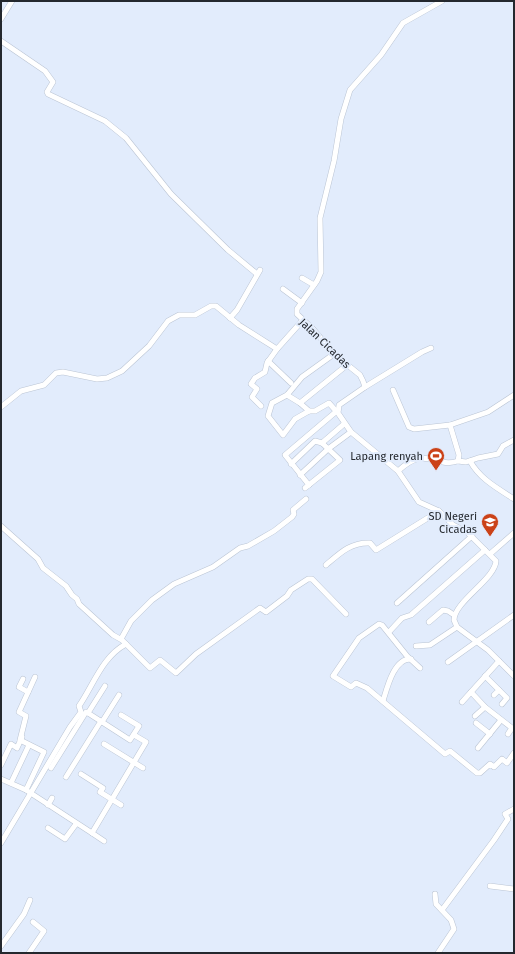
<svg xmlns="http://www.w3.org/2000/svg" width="515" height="954" viewBox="0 0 515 954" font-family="'Fira Sans',sans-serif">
  <rect width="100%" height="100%" fill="#e2ecfc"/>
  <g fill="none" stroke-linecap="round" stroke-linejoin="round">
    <defs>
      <g id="minor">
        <path d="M442 1 403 23 381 55 350 90 341 119 334 161 320 218 321 272 317 281 297 309V314L313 329 334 354 360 375 363 381 365 387 339 405 338 413 351 432 398 471 419 502 439 511 453 525 467 532 496 561C495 579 454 602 454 620L457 627 488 650 514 676"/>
        <path d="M1 19 12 1"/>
        <path d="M1 41 45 71 53 82 47 92 48 94 105 121 126 138 171 194 228 250 257 274"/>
        <path d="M302 278 314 285"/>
        <path d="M283 289 302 303"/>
        <path d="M230 318 237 310 260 270"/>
        <path d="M334 354 302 377 287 395 272 403 268 416 283 435 295 419 309 411H315L329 403 336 411"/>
        <path d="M268 361 291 383"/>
        <path d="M365 387 422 352 431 348"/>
        <path d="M393 390 409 427 414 429 450 425"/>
        <path d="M287 395 300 403 309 411"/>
        <path d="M300 403 347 365"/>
        <path d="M261 406 252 397 257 389 251 384 255 378 265 372 267 363 277 349"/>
        <path d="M1 407 21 391 44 385 56 373 63 372 97 379 107 378 122 371 149 346 168 321 179 315H195L211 306H216L239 325 277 349 302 321"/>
        <path d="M322 443 344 424"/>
        <path d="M458 461 466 462 478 458 498 454 503 446 514 440"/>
        <path d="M470 461C480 479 497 488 514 499"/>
        <path d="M291 464 315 441 322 443 340 460 305 488"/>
        <path d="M398 471C427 444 434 469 458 461L459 455 450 425 488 412 514 395"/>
        <path d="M300 475 328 449 351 432"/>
        <path d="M309 485 285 455 338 410"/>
        <path d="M1 526 38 559 43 568 66 586 72 595 77 599 79 604 113 635 122 640 150 668 160 660 176 673 196 654 260 608 266 612 287 596 291 590 308 579H312L346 614"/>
        <path d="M490 554 514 533"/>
        <path d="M326 565C340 553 351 542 370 543L376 550 439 511"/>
        <path d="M397 603 472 536"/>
        <path d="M429 622 443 610 448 611 454 615"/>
        <path d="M389 632 402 618 411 615 485 550"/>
        <path d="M121 639 131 621 152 600 174 584 213 567 240 548 248 546 274 531 292 517 294 514 293 510 306 499"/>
        <path d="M416 646 430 645 457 627"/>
        <path d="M448 662 514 615"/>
        <path d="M420 668 407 656 382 625 379 624 359 638 333 676 351 687 356 683 367 688 445 754 450 751 477 773H480L490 764 494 767 502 759 507 763 514 753"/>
        <path d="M485 676 499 690 494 695"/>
        <path d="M23 679 19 687 28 692"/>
        <path d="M105 686 88 713 130 740 139 726 121 715"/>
        <path d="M499 690 507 698 502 704"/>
        <path d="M471 692 485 707 512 728 508 734"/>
        <path d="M383 701C387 688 394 658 411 659"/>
        <path d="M462 702 499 661"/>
        <path d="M475 716 485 707"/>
        <path d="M102 722 119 695"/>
        <path d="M476 723 490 734"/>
        <path d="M104 744 143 768"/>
        <path d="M478 748 501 720"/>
        <path d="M1 765 11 744 17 748 22 737"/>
        <path d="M51 768 86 712 88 713"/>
        <path d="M81 774 103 788 100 792 121 805"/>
        <path d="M66 777 101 721"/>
        <path d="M1 779 26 790 44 752 20 740 26 716 19 712 35 677"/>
        <path d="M11 783 29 745"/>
        <path d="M26 790 92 833 146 742 134 735"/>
        <path d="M48 805 52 798"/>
        <path d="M48 828 65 839 76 824"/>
        <path d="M92 833 104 841"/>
        <path d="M1 843 70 727 81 712 79 706C94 684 102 657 126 644"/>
        <path d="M490 886 514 889"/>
        <path d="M435 894 436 904 451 920 454 929 438 953"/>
        <path d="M442 910 494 840 508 819 505 814 514 809"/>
        <path d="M1 946 24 914 30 900"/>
        <path d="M29 953 44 931 33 922"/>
      </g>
    </defs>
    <!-- minor casing -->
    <use href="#minor" stroke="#bbc5d4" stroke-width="6"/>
    <!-- minor -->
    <use href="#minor" stroke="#fff" stroke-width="5"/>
  </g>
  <!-- icons -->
  <defs>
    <symbol id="stadium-pin" viewBox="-11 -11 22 30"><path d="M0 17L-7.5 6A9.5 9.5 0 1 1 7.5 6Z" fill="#cb4218" stroke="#e2ecfc"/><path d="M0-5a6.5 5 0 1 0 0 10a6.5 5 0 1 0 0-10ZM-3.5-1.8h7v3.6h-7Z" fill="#fff"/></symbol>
    <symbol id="school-pin" viewBox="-11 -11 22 30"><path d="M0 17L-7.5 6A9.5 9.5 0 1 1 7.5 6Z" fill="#cb4218" stroke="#e2ecfc"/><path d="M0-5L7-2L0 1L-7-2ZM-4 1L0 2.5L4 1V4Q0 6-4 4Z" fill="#fff"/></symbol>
  </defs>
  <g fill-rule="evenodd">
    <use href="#stadium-pin" x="426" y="446" width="20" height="27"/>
    <use href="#school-pin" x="480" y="512" width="20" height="27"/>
  </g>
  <g text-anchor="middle" stroke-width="4" stroke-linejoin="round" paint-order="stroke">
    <!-- street labels -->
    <g font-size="11" fill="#24282e" stroke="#e2ecfc">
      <text transform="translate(325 343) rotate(44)" y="4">Jalan Cicadas</text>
    </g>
    <!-- poi labels -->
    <g font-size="11" fill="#24282e" stroke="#e2ecfc" text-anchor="end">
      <text x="423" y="460">Lapang renyah</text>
      <text x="477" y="520">SD Negeri<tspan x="477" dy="13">Cicadas</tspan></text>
    </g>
  </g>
  <!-- border -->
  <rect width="515" height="954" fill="none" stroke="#24282e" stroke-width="4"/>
</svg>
